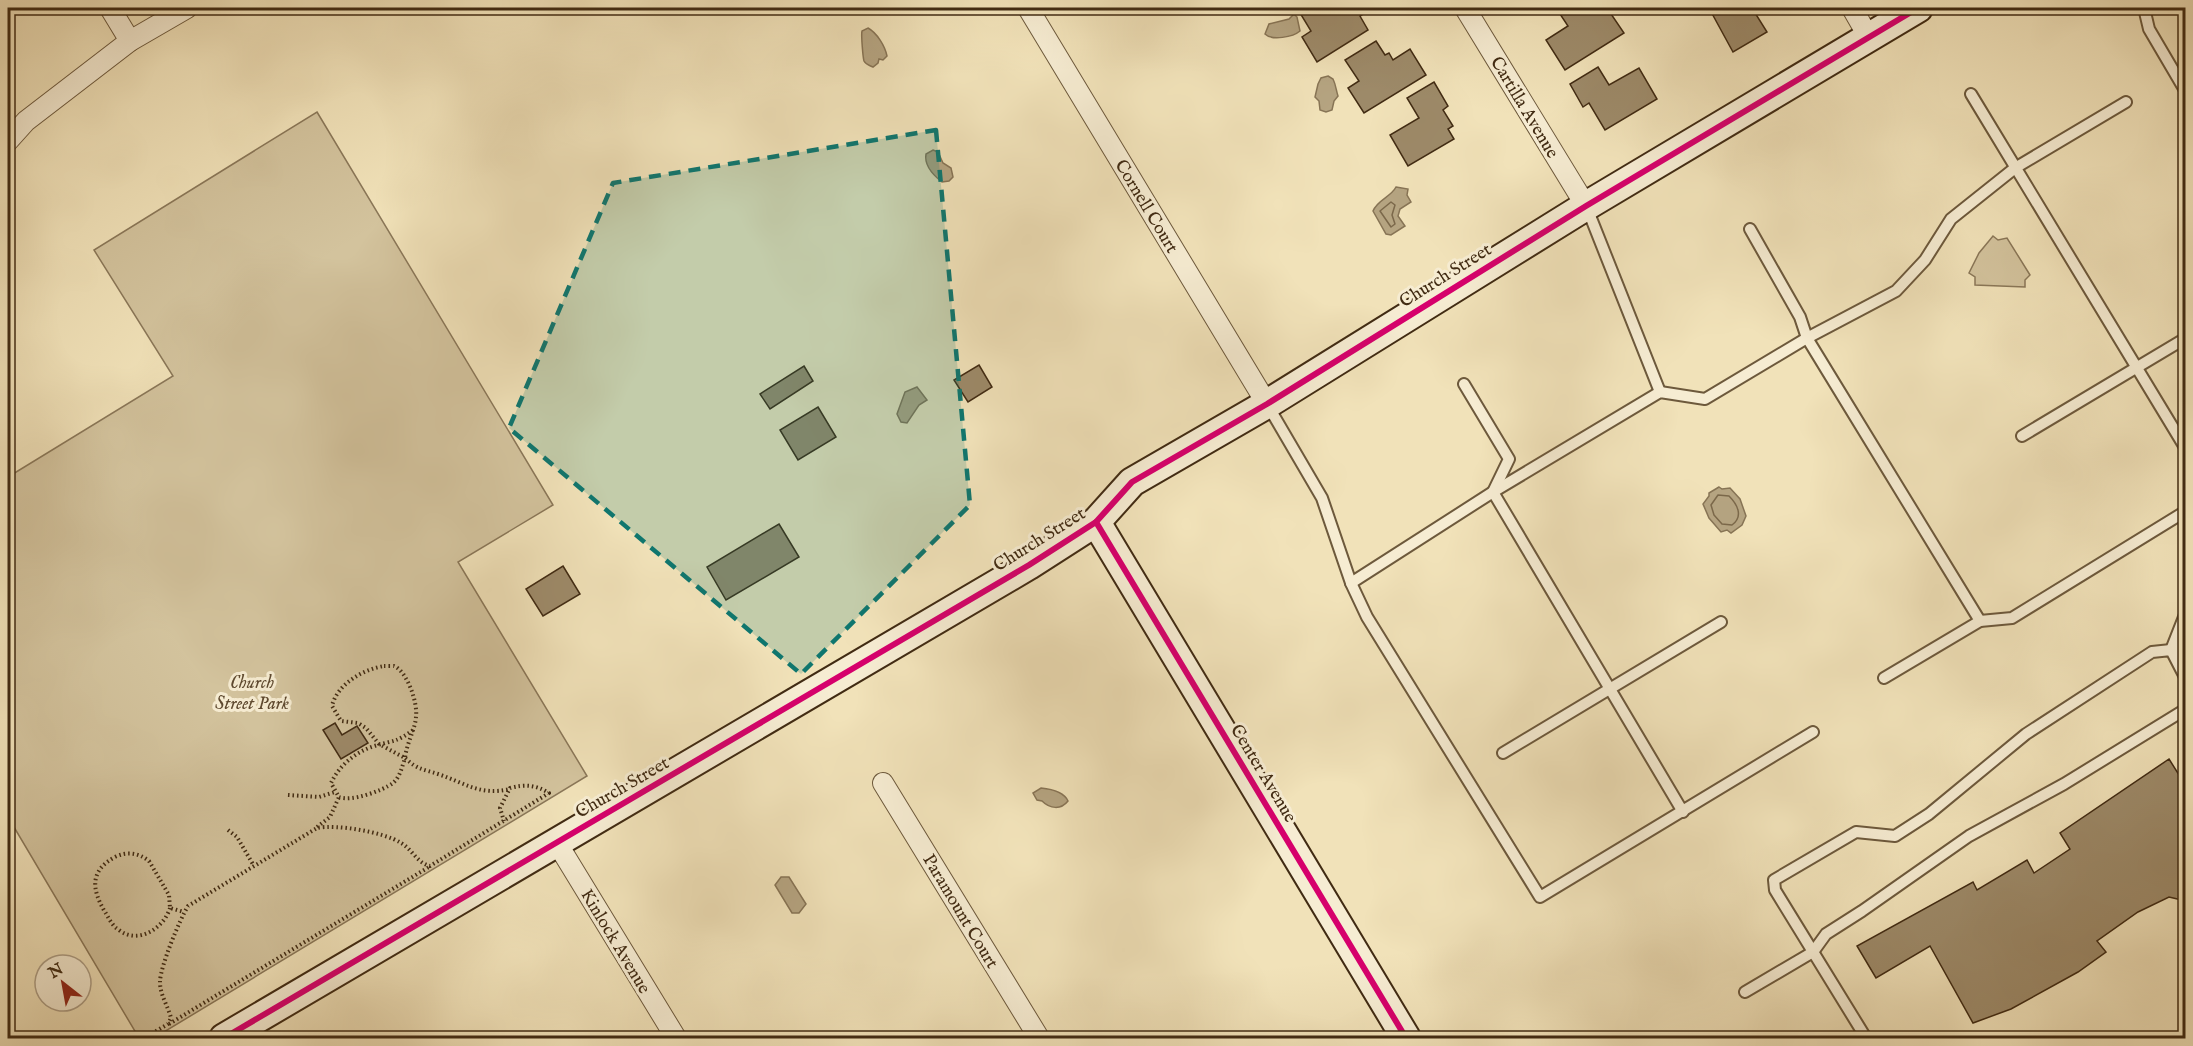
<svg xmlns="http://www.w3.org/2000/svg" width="2193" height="1046" viewBox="0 0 2193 1046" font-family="'IM FELL English',serif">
  <rect width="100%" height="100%" fill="#f1e2b9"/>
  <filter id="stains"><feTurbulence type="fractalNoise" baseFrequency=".00333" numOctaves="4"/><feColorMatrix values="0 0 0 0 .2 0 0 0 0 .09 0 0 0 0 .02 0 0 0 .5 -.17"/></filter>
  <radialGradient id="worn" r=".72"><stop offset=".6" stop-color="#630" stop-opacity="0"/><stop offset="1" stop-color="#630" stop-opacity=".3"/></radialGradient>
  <!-- green -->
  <g fill="#d3c39d" stroke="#8a7758" stroke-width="1.5">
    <path d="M317 112 553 505 458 562 587 776 154 1038H139L8 817V477L173 376 94 250Z"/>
    <path d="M1993 236 1998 240 2007 238 2030 275 2025 280V287L1975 285V277L1969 273 1979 253Z"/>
  </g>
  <!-- water -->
  <g fill="#b5a481" stroke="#877455" stroke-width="1.5">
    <path d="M1294 14 1297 17 1300 31C1293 37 1272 41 1265 34L1269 24 1289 19Z"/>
    <path d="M868 28C877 33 885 46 887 56L883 60 879 59 878 63 873 67C869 65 866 65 864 61 863 58 861 35 862 31Z"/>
    <path d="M1328 76 1333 79C1336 85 1336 90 1338 96L1334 101 1332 110 1326 112 1320 110 1319 101 1315 97 1318 84 1321 78Z"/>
    <path d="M933 150 938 152 943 163 951 168 953 177 949 181 942 182C933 175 924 165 926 154Z"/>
    <path d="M1396 187 1408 189 1407 195 1411 202 1400 209 1398 216 1405 226 1391 235 1386 234 1373 211C1377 200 1391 197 1396 187Z"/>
    <path d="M917 387 927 400 919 405 907 423 901 422 897 414 905 392Z"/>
    <path d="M1719 487 1722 489 1730 488 1740 499 1746 516 1742 525 1731 533 1727 530 1721 532 1709 518 1703 504 1709 496V493Z"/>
    <path d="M1041 788C1051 789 1064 792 1068 801 1061 810 1050 809 1042 801L1037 800 1033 793Z"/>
    <path d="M781 877H789L806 904 799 913H792L775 885Z"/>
  </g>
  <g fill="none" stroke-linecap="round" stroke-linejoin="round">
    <!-- shore -->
    <g stroke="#7b684a" stroke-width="1.5">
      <path d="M1391 202 1395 205 1392 215 1395 224 1391 227 1380 211Z"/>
      <path d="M1718 495 1729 496C1737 504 1744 516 1732 525L1722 524 1714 515 1711 505Z"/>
    </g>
  </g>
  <!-- building -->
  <g fill="#9d8a69" stroke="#412b13" stroke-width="1.5">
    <path d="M1297 8H1362L1365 13 1360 16 1368 30 1317 62 1302 37 1311 31Z"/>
    <path d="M1571 8H1607L1624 33 1565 70 1546 40 1568 26 1560 14Z"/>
    <path d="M1709 8H1752L1767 32 1733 52Z"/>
    <path d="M1376 41 1385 55 1389 53 1393 60 1410 49 1426 75 1364 113 1348 88 1359 81 1345 60Z"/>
    <path d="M1598 67 1609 85 1639 68 1657 99 1605 130 1589 103 1583 107 1570 84Z"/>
    <path d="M1434 82 1448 106 1443 110 1453 126 1448 129 1454 139 1408 166 1390 135 1419 118 1407 98Z"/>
    <path d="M979 365 992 387 968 402 954 380Z"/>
    <path d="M804 366 813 381 770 409 760 394Z"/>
    <path d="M818 407 836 437 798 460 780 430Z"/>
    <path d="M779 524 799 557 726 600 707 567Z"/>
    <path d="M563 566 580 594 543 616 526 589Z"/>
    <path d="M335 723 342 735 357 726 368 743 341 759 323 730Z"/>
    <path d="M2169 759 2186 786V901L2169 897 2138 912 2097 941 2106 952 2078 972 2011 1009 1973 1023 1930 946 1876 978 1857 946 1973 882 1977 890 2027 860 2034 873 2070 849 2060 833Z"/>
  </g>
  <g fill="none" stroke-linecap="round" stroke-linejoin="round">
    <defs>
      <g id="lane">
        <path d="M2144 8 2149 29 2186 92"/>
        <path d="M1971 94 2186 449"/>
        <path d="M1587 208 1660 392"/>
        <path d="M1750 229 1800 317 1807 338 1980 621"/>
        <path d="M1464 384 1509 459 1493 492 1683 812"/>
        <path d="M1267 404 1322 498 1351 583 1367 617 1540 897 1813 732"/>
        <path d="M2022 436 2186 338"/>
        <path d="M1351 583 1493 492 1660 392 1705 399 1807 338 1896 291 1925 260 1951 219 2015 168 2126 102"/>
        <path d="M2186 612 2171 650H2186"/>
        <path d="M1884 678 1980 621 2012 618 2186 511"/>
        <path d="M1503 753 1721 622"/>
        <path d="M1745 992 1813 952 1826 934 1862 911 1969 836 2064 784 2186 709"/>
        <path d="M1866 1038 1775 890 1774 880 1856 832 1895 836 1929 814 2026 734 2152 652 2171 650 2186 679"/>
      </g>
      <g id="street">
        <path d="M110 8 130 41"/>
        <path d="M1028 8 1267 404"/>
        <path d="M1465 8 1586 206"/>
        <path d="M1852 8 1868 36"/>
        <path d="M8 141 26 121 130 41 187 8"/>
        <path d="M883 783 1039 1038"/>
        <path d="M557 843 676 1038"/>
      </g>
      <g id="secondary">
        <path d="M1096 522 1406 1038"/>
        <path d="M224 1038 1029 565 1096 522 1132 482 1267 404 1586 206 1918 8"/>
      </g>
    </defs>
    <!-- lane casing -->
    <use href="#lane" stroke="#6d593c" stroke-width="14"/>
    <!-- street casing -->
    <use href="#street" stroke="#6d593c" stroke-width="22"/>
    <!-- secondary casing -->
    <use href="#secondary" stroke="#412b13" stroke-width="32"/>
    <!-- path -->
    <g stroke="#412b13" stroke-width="4" stroke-dasharray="1.5 3" stroke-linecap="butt">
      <path d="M384 666C385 666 393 666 394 666 407 671 418 703 416 717 415 730 407 742 405 758L379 744 366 728 358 723 341 721 332 706C337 684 364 669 384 666Z"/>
      <path d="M413 730C397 742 395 740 378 745 358 750 340 764 331 783L339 797C351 802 382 791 393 783 400 777 402 767 405 758 418 770 423 769 438 774 465 783 480 796 510 789"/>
      <path d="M288 795 319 797 335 792"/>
      <path d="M317 827 330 817 339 797"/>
      <path d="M228 830 237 837 254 866"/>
      <path d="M170 908C164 928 138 945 119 930 112 926 109 918 105 912 92 890 89 871 115 857 127 851 139 853 149 861L169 895 170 908 184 912"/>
      <path d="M169 1024 429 867"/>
      <path d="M144 1038 168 1024 171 1018C168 1006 160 995 160 982 160 967 180 919 188 906L317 828C336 824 384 832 401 843 412 849 417 863 430 866L549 793C536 785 525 784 510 788L500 808 504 821"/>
    </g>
    <!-- lane -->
    <use href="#lane" stroke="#f6ecd2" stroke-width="10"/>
    <!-- street -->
    <use href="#street" stroke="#f6ecd2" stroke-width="20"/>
    <!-- secondary -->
    <use href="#secondary" stroke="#f6ecd2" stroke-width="28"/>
    <defs>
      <g id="cycleway">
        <path d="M1096 522 1406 1038"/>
        <path d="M224 1038 1029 565 1096 522 1132 482 1267 404 1586 206 1918 8"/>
      </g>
    </defs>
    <!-- cycleway casing -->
    <use href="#cycleway" stroke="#f6ecd2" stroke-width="10"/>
    <!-- cycleway -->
    <use href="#cycleway" stroke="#d6006c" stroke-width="6"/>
  </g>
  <!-- marked area -->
  <path fill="#0f766e" fill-opacity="0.2" stroke="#0f766e" stroke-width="4.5" stroke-dasharray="12 8" stroke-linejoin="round" d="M936 130 970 505 801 674 509 428 613 183Z"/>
  <g text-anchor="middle" stroke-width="6" stroke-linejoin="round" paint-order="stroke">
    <!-- street labels -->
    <g font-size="18" fill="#412b13" stroke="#f6ecd2">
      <text transform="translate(1525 107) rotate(59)" y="6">Cartilla Avenue</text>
      <text transform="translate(1147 206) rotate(59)" y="6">Cornell Court</text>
      <text transform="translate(1445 275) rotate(-32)" y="6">Church Street</text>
      <text transform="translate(1039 539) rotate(-32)" y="6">Church Street</text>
      <text transform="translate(1264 773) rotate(59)" y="6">Center Avenue</text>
      <text transform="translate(622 787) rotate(-30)" y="6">Church Street</text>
      <text transform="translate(961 911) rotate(59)" y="6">Paramount Court</text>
      <text transform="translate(616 941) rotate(59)" y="6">Kinlock Avenue</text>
    </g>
    <!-- park labels -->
    <g font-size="18" font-style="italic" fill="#5e492f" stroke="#f6ecd2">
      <text x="252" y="688">Church<tspan x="252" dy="21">Street Park</tspan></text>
    </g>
  </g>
  <!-- margin -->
  <rect width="2193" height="1046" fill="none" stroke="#f1e2b9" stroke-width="30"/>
  <rect x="9" y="9" width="2175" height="1028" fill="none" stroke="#412b13" stroke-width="3"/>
  <rect x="15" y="15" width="2163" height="1016" fill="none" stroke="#412b13" stroke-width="1.5"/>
  <!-- north arrow -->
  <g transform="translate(63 983) rotate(329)"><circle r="28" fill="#f6ecd2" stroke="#ae9f86" stroke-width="1.5"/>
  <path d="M0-4.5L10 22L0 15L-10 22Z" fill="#8f2418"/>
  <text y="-9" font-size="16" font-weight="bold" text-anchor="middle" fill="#412b13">N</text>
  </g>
  <rect width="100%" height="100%" filter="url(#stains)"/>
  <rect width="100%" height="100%" fill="url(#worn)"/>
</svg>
